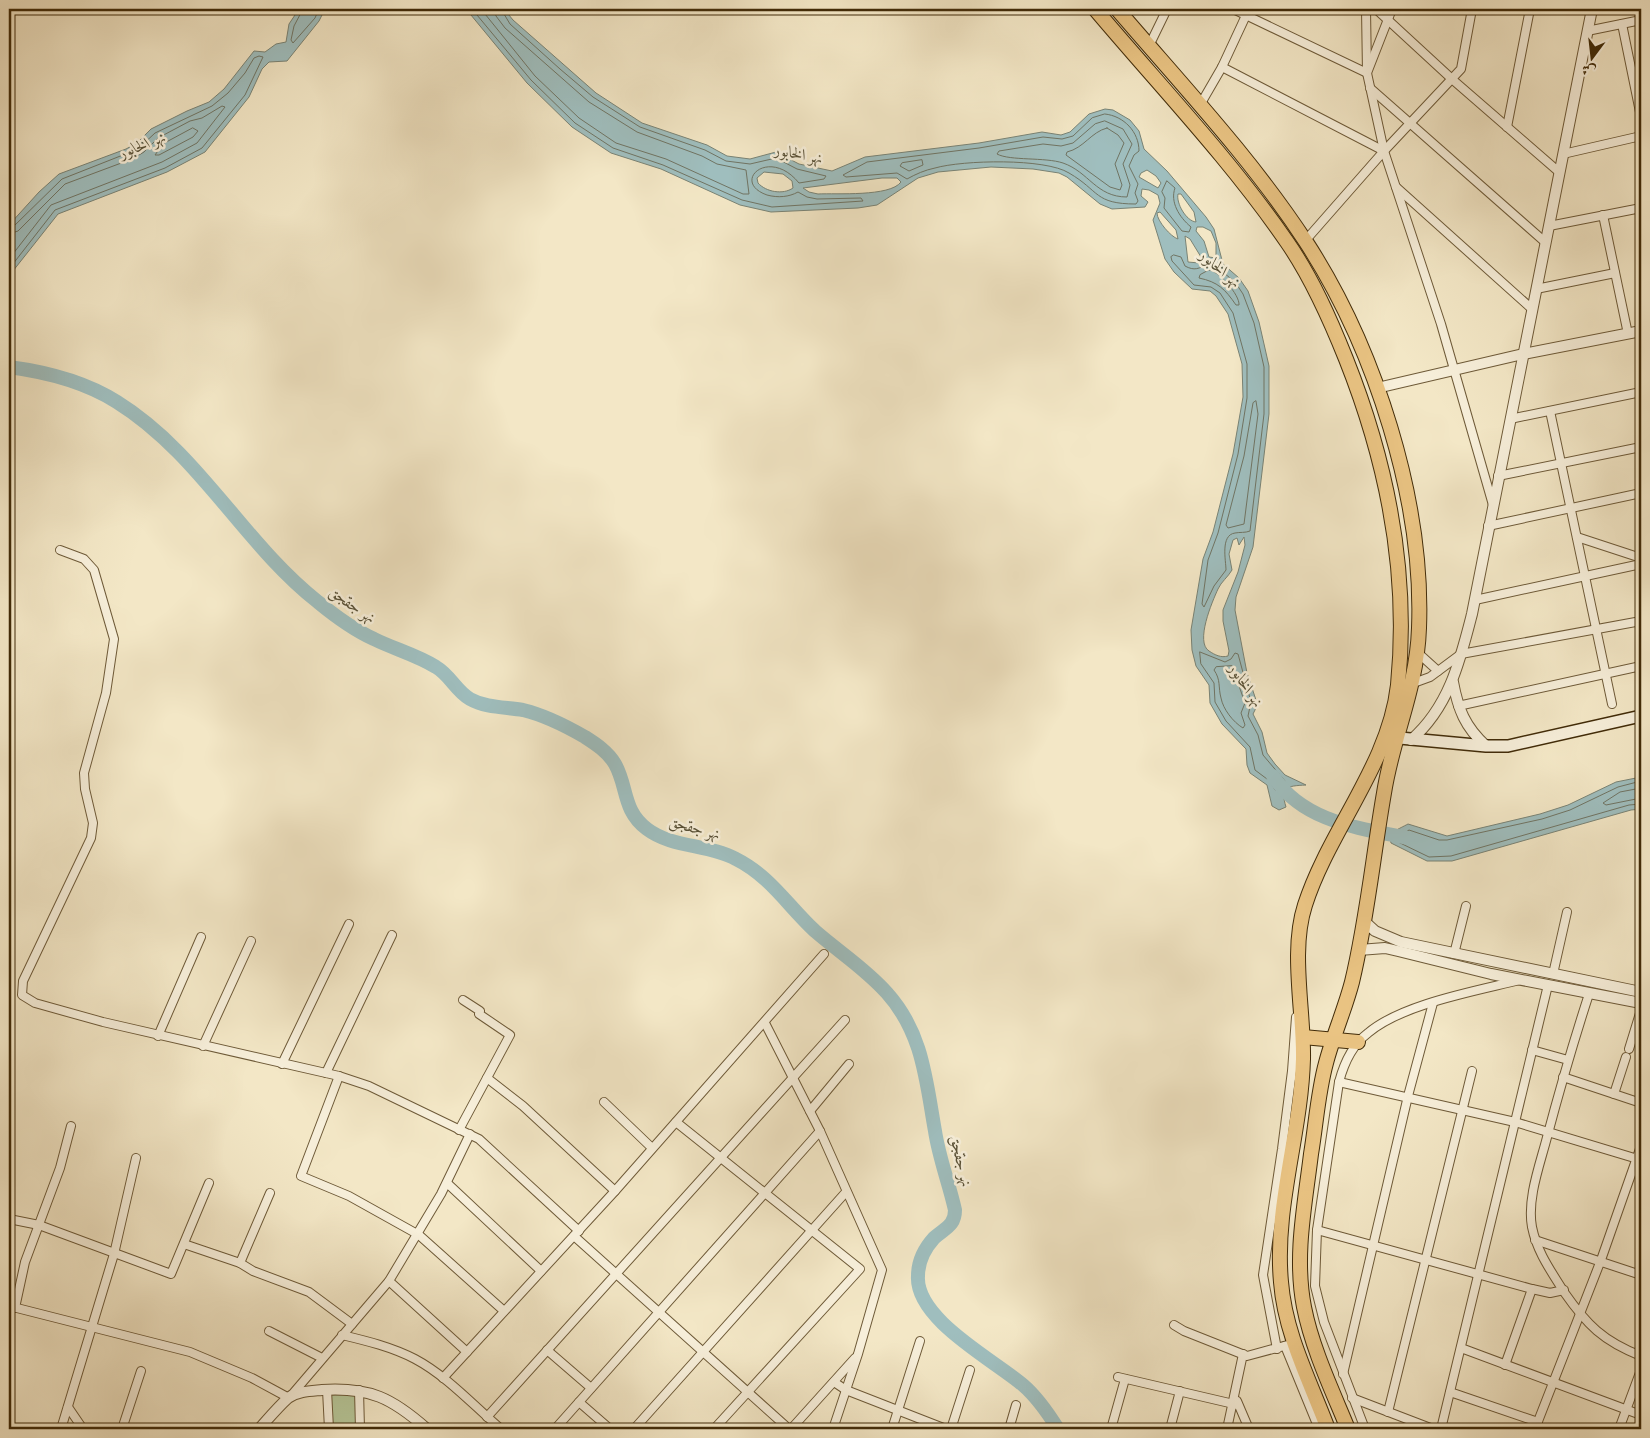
<svg xmlns="http://www.w3.org/2000/svg" width="1650" height="1438" viewBox="0 0 1650 1438" font-family="Vollkorn,Amiri,serif">
  <rect width="100%" height="100%" fill="#f3e7c6"/>
  <filter id="stains"><feTurbulence type="fractalNoise" baseFrequency=".004" numOctaves="4"/><feColorMatrix values="0 0 0 0 .2 0 0 0 0 .09 0 0 0 0 .02 0 0 0 .5 -.17"/></filter>
  <radialGradient id="worn" r=".72"><stop offset=".6" stop-color="#630" stop-opacity="0"/><stop offset="1" stop-color="#630" stop-opacity=".3"/></radialGradient>
  <!-- green -->
  <path fill="#b6c698" stroke="#7c7850" d="M356 1394 357 1429H332L331 1395Z"/>
  <!-- water -->
  <g fill="#9fbebe" stroke="#798375" fill-rule="evenodd">
    <path d="M299 9H325L319 21 287 61 269 62 262 69 249 97 205 152 167 172 58 214 9 276V225L39 192 59 174 126 149 137 143 151 129 187 111 209 102 224 89 254 51 265 52 276 44 286 42 289 24Z"/>
    <path d="M466 9H504L513 20 596 93 642 123 707 145 727 156 750 159 776 152 799 164 832 171 865 157 979 143 1042 132 1061 135 1070 132 1089 114 1105 109 1113 110 1130 120 1139 131 1144 149 1167 171 1206 217 1214 229 1223 264 1239 278 1248 291 1259 322 1269 366V414L1253 547 1236 597 1235 610 1247 673 1256 700 1257 706 1253 714 1262 732 1267 753 1275 764 1285 775 1306 785C1286 786 1280 787 1286 807L1279 810 1272 806 1267 785 1250 773 1247 765 1246 749 1222 724 1210 703 1209 685 1196 666 1192 650 1191 630 1203 559 1213 532 1233 454 1243 397 1242 364 1228 314 1216 296 1210 291 1192 289 1174 272 1165 259 1153 220 1160 203 1158 195 1149 190 1142 189 1141 196 1148 202 1145 207 1112 209 1100 204 1067 177 1059 173 1033 169 991 167 938 172 918 178 877 205 858 208 771 212 740 205 661 169 611 153 572 127 527 83ZM1147 170 1156 176 1161 183 1158 188 1139 177 1141 173ZM764 172 783 174 792 181 793 188C783 195 766 192 758 183L757 178ZM882 178H897L901 182C890 197 836 193 818 194L809 192 803 188ZM1178 194H1181L1194 212 1196 222C1186 221 1176 203 1178 194ZM1160 212 1176 230 1178 239C1171 237 1157 221 1157 213ZM1197 227H1203L1211 231 1216 243V258L1209 257 1204 241 1196 231ZM1185 236 1190 239 1201 257 1199 263 1188 262ZM1244 537 1245 545 1238 572 1223 610V621L1229 651 1228 656C1221 658 1215 655 1209 651 1195 642 1212 602 1218 589 1221 582 1228 577 1232 570L1229 554 1233 540 1237 538 1239 545Z"/>
    <path d="M1641 777V809L1631 810 1452 861H1427L1391 843C1388 832 1399 829 1408 824L1447 836 1540 814 1568 805 1616 782Z"/>
  </g>
  <g fill="none" stroke-linecap="round" stroke-linejoin="round">
    <!-- shore -->
    <g stroke="#707463" stroke-width="1">
      <path d="M303 9 294 26 291 40 293 43 315 18 319 9"/>
      <path d="M472 9 531 80 575 123 613 148 663 165 742 200 772 207 863 201 861 198 817 199 807 197 798 192C789 197 778 198 767 195 730 182 769 146 799 183L824 179 826 176 797 169 776 158 750 164 726 161 705 150 640 127 593 97 560 69 510 24 501 9"/>
      <path d="M481 9 535 76 579 118 616 143 666 159 743 194H749L746 170 717 164 702 156 637 132 589 102 505 28 496 16 494 9"/>
      <path d="M1105 114C1124 116 1139 132 1139 151L1134 155 1129 166 1138 184 1135 193 1138 201 1136 204C1094 204 1100 191 1069 173 1045 158 963 160 935 168 925 170 916 174 907 179L897 173 846 177 843 175 867 162 979 148 1043 137 1062 139 1073 136 1092 118Z"/>
      <path d="M1105 121 1123 129 1132 144 1123 164 1130 185 1127 197C1096 197 1089 172 1063 163 1045 157 1010 161 997 154L999 151 1043 144 1061 146 1073 143 1095 124Z"/>
      <path d="M193 128 198 131 193 137 159 155H155L163 144Z"/>
      <path d="M1107 128 1118 135 1124 143 1115 164 1122 185 1120 190 1110 187 1066 155 1067 152C1084 148 1091 132 1107 128Z"/>
      <path d="M922 160 923 165 909 171 900 166 902 163Z"/>
      <path d="M1167 181 1175 188C1170 202 1179 217 1191 227L1189 232 1182 231 1164 208 1165 198 1162 192Z"/>
      <path d="M9 228 14 226 62 179 128 153 140 147 155 133 212 106 228 93 245 73 254 58 259 56 263 57 245 95 202 148 165 168 55 210 9 269"/>
      <path d="M9 234 18 231 65 184 132 159 144 152 158 138 190 121 202 118 222 106 225 107 197 143 162 162 51 205 9 259"/>
      <path d="M1174 255 1181 257 1185 266C1194 271 1200 269 1207 263L1217 264 1224 273 1235 282 1243 294 1254 323 1264 367V414L1250 531C1245 533 1240 532 1235 533 1220 535 1226 561 1226 570L1214 586 1204 607 1202 604 1208 560 1218 533 1238 454 1247 398V364L1233 313 1220 293 1211 287 1194 285 1172 261 1171 257Z"/>
      <path d="M1209 270C1218 270 1240 295 1239 305H1236C1225 289 1218 282 1199 278L1200 275Z"/>
      <path d="M1256 401 1258 414 1244 524 1228 528 1226 525 1244 456 1253 403Z"/>
      <path d="M1200 652 1225 662 1231 659 1235 653 1238 654 1251 702 1248 716 1258 735 1263 755 1285 781 1278 791 1275 790 1271 782 1255 770 1250 747 1226 721 1215 702 1214 683 1201 664Z"/>
      <path d="M1232 666 1245 703 1241 713 1245 725 1243 728C1233 722 1223 709 1221 698 1218 687 1221 680 1214 670L1216 667Z"/>
      <path d="M1641 781 1618 787 1570 810 1542 819 1447 840H1439L1409 830 1395 839 1396 841 1429 857 1451 856 1629 805 1641 804"/>
      <path d="M1641 788 1620 792 1603 803 1606 805 1641 798"/>
    </g>
    <!-- river -->
    <g stroke="#9fbebe" stroke-width="14">
      <path d="M9 367C47 372 84 381 117 402 199 453 244 544 318 602 335 616 354 630 374 639 394 649 417 655 436 667 450 675 456 691 470 699 486 708 505 707 523 710 544 715 566 726 585 737 596 744 608 752 615 764 628 787 622 810 647 829 672 848 708 844 736 859 770 876 788 906 815 931 839 952 866 969 887 993 923 1033 926 1081 935 1131 939 1158 949 1183 955 1210 955 1226 945 1228 934 1238 925 1248 918 1262 918 1276 915 1319 994 1360 1023 1385 1037 1397 1048 1413 1058 1429"/>
      <path d="M1273 776C1303 822 1359 828 1408 838"/>
    </g>
    <defs>
      <g id="minor">
        <path d="M1233 9 1367 73 1392 9"/>
        <path d="M1366 9 1367 73 1384 151 1441 324 1493 505"/>
        <path d="M1376 9 1453 80 1559 172"/>
        <path d="M1622 24 1641 117"/>
        <path d="M1587 31 1641 20"/>
        <path d="M1149 46 1167 9"/>
        <path d="M1222 67 1384 151"/>
        <path d="M1370 88 1545 242"/>
        <path d="M1200 105 1222 67 1249 9"/>
        <path d="M1507 127 1530 9"/>
        <path d="M1563 154 1641 136"/>
        <path d="M1396 187 1532 309"/>
        <path d="M1603 215 1628 334"/>
        <path d="M1549 226 1641 208"/>
        <path d="M1305 241 1384 151 1461 69 1472 9"/>
        <path d="M1536 289 1615 273"/>
        <path d="M1550 411 1612 704"/>
        <path d="M1510 419 1641 392"/>
        <path d="M1498 476 1641 447"/>
        <path d="M1488 526 1641 493"/>
        <path d="M1577 537 1641 558"/>
        <path d="M60 550 84 559 94 570 114 639 106 693 84 773 85 789 93 823 91 838 23 981 22 995 35 1003 103 1022 339 1076 369 1086 479 1139 579 1231"/>
        <path d="M1475 600 1641 564"/>
        <path d="M1417 652 1438 671"/>
        <path d="M1408 685 1430 677 1461 654 1641 621"/>
        <path d="M1458 706 1641 666"/>
        <path d="M1454 954 1466 906"/>
        <path d="M1553 974 1567 912"/>
        <path d="M1589 994C1573 1043 1559 1092 1546 1141 1539 1167 1527 1200 1532 1227 1537 1252 1551 1271 1564 1292 1587 1325 1603 1341 1641 1356"/>
        <path d="M765 1023 820 1131 882 1270 858 1354 833 1429"/>
        <path d="M158 1036 201 937"/>
        <path d="M203 1046 251 941"/>
        <path d="M1629 1049 1641 1010"/>
        <path d="M1532 1050 1568 1060"/>
        <path d="M282 1064 349 924"/>
        <path d="M326 1073 392 935"/>
        <path d="M339 1076 301 1176 349 1196 419 1235 504 1311"/>
        <path d="M1563 1077 1641 1103"/>
        <path d="M487 1078 523 1106 615 1191"/>
        <path d="M1339 1082 1515 1122 1641 1160"/>
        <path d="M1614 1094 1626 1057"/>
        <path d="M604 1102 652 1148"/>
        <path d="M810 1111 849 1064"/>
        <path d="M676 1122 860 1269 714 1429"/>
        <path d="M459 1130 510 1035 479 1014 480 1011 463 1000"/>
        <path d="M447 1183 541 1271"/>
        <path d="M9 1219 39 1225 171 1274 209 1183"/>
        <path d="M1317 1230 1532 1289 1550 1293 1564 1290"/>
        <path d="M574 1236 789 1429"/>
        <path d="M1535 1240 1641 1275"/>
        <path d="M184 1244 240 1263 253 1271 309 1292 352 1324"/>
        <path d="M240 1263 270 1193"/>
        <path d="M389 1281 467 1352"/>
        <path d="M9 1306 190 1352 252 1378 289 1398 389 1281 441 1194 470 1134"/>
        <path d="M15 1308 25 1262 60 1168 71 1126"/>
        <path d="M1174 1325 1184 1331 1247 1356 1295 1343"/>
        <path d="M269 1331 322 1358"/>
        <path d="M342 1335C367 1341 392 1347 415 1359 447 1376 474 1406 501 1429"/>
        <path d="M1285 1346 1319 1429"/>
        <path d="M1461 1348 1641 1415"/>
        <path d="M1277 1349 1263 1275 1282 1149 1292 1071 1296 1017"/>
        <path d="M547 1350 591 1388"/>
        <path d="M1505 1365 1532 1289"/>
        <path d="M1343 1374 1408 1096 1433 1003"/>
        <path d="M1118 1377 1238 1405"/>
        <path d="M443 1378 615 1191 824 954"/>
        <path d="M834 1382 846 1390 946 1429"/>
        <path d="M327 1390 329 1429"/>
        <path d="M359 1390 360 1429"/>
        <path d="M1450 1392 1538 1422"/>
        <path d="M1352 1398 1433 1429"/>
        <path d="M1237 1401 1249 1429"/>
        <path d="M579 1402 610 1429"/>
        <path d="M68 1407 83 1429"/>
        <path d="M1388 1412 1472 1071"/>
        <path d="M487 1417 845 1020"/>
        <path d="M61 1429 114 1254 136 1158"/>
        <path d="M122 1429 141 1371"/>
        <path d="M555 1429 820 1131"/>
        <path d="M634 1429 846 1192"/>
        <path d="M791 1429 855 1358"/>
        <path d="M892 1429 920 1341"/>
        <path d="M951 1429 970 1370"/>
        <path d="M1009 1429 1016 1405"/>
        <path d="M1111 1429 1125 1379"/>
        <path d="M1170 1429 1180 1391"/>
        <path d="M1227 1429 1243 1354"/>
        <path d="M1365 1429 1324 1322 1315 1286 1317 1230 1339 1082C1344 1063 1352 1045 1368 1033 1402 1004 1476 991 1520 980"/>
        <path d="M1441 1429 1548 985"/>
        <path d="M1535 1429 1601 1260 1641 1146"/>
        <path d="M1619 1429 1641 1370"/>
      </g>
      <g id="tertiary">
        <path d="M1377 388 1523 354 1641 331"/>
        <path d="M1453 682C1458 709 1465 727 1486 746"/>
        <path d="M1411 740C1449 707 1460 661 1472 614L1592 9"/>
        <path d="M1364 921 1375 931 1401 942 1641 992"/>
        <path d="M1359 950 1385 948 1398 951 1491 974 1641 1003"/>
        <path d="M259 1429C268 1419 278 1407 288 1398 298 1391 311 1391 322 1390 370 1387 392 1398 427 1429"/>
      </g>
      <path id="secondary" d="M1389 737 1486 746H1508L1641 716"/>
      <g id="trunk">
        <path d="M1095 9C1159 85 1230 159 1287 242 1312 278 1330 319 1346 359 1387 462 1409 574 1398 685 1389 765 1329 830 1305 905 1290 951 1304 1011 1303 1059 1301 1134 1274 1207 1281 1282 1285 1334 1310 1381 1328 1429"/>
        <path d="M1117 9C1182 85 1251 158 1306 242 1375 348 1424 501 1419 628 1417 689 1393 735 1384 793 1373 856 1367 920 1352 982 1345 1009 1333 1036 1326 1063 1318 1092 1316 1124 1311 1154 1305 1204 1294 1256 1304 1307 1312 1348 1332 1390 1348 1429"/>
        <path d="M1303 1037 1358 1042"/>
      </g>
    </defs>
    <!-- minor casing -->
    <use href="#minor" stroke="#6e5a38" stroke-width="10"/>
    <!-- tertiary casing -->
    <use href="#tertiary" stroke="#6e5a38" stroke-width="12"/>
    <!-- secondary casing -->
    <use href="#secondary" stroke="#412b08" stroke-width="14"/>
    <!-- trunk casing -->
    <use href="#trunk" stroke="#412b08" stroke-width="16"/>
    <!-- minor -->
    <use href="#minor" stroke="#f7efda" stroke-width="8"/>
    <!-- tertiary -->
    <use href="#tertiary" stroke="#f7efda" stroke-width="10"/>
    <!-- secondary -->
    <use href="#secondary" stroke="#f7efda" stroke-width="11"/>
    <!-- trunk -->
    <use href="#trunk" stroke="#eac483" stroke-width="14"/>
  </g>
  <g text-anchor="middle" stroke-width="5" stroke-linejoin="round" paint-order="stroke">
    <!-- water labels -->
    <g font-size="16" font-style="italic" fill="#585036" stroke="#f7efda">
      <text transform="translate(142 144) rotate(-21)" y="6">نهر الخابور</text>
      <text transform="translate(799 153) rotate(11)" y="6">نهر الخابور</text>
      <text transform="translate(1221 268) rotate(41)" y="6">نهر الخابور</text>
      <text transform="translate(353 604) rotate(34)" y="6">نهر جقجق</text>
      <text transform="translate(1247 685) rotate(56)" y="6">نهر الخابور</text>
      <text transform="translate(695 827) rotate(15)" y="6">نهر جقجق</text>
      <text transform="translate(962 1161) rotate(77)" y="6">نهر جقجق</text>
    </g>
  </g>
  <!-- margin -->
  <rect width="1650" height="1438" fill="none" stroke="#f3e7c6" stroke-width="30"/>
  <rect x="10" y="10" width="1630" height="1418" fill="none" stroke="#412b08" stroke-width="2.5"/>
  <rect x="15" y="15" width="1620" height="1408" fill="none" stroke="#412b08"/>
  <!-- north arrow -->
  <g transform="translate(1592 58) rotate(195)" stroke="#f7efda" stroke-width="4" paint-order="stroke">
  <path d="M0-4L9 19L0 12L-9 19Z" fill="#412b08"/>
  <text y="-8" font-size="14" font-weight="bold" text-anchor="middle" fill="#412b08">ش</text>
  </g>
  <rect width="100%" height="100%" filter="url(#stains)"/>
  <rect width="100%" height="100%" fill="url(#worn)"/>
</svg>
